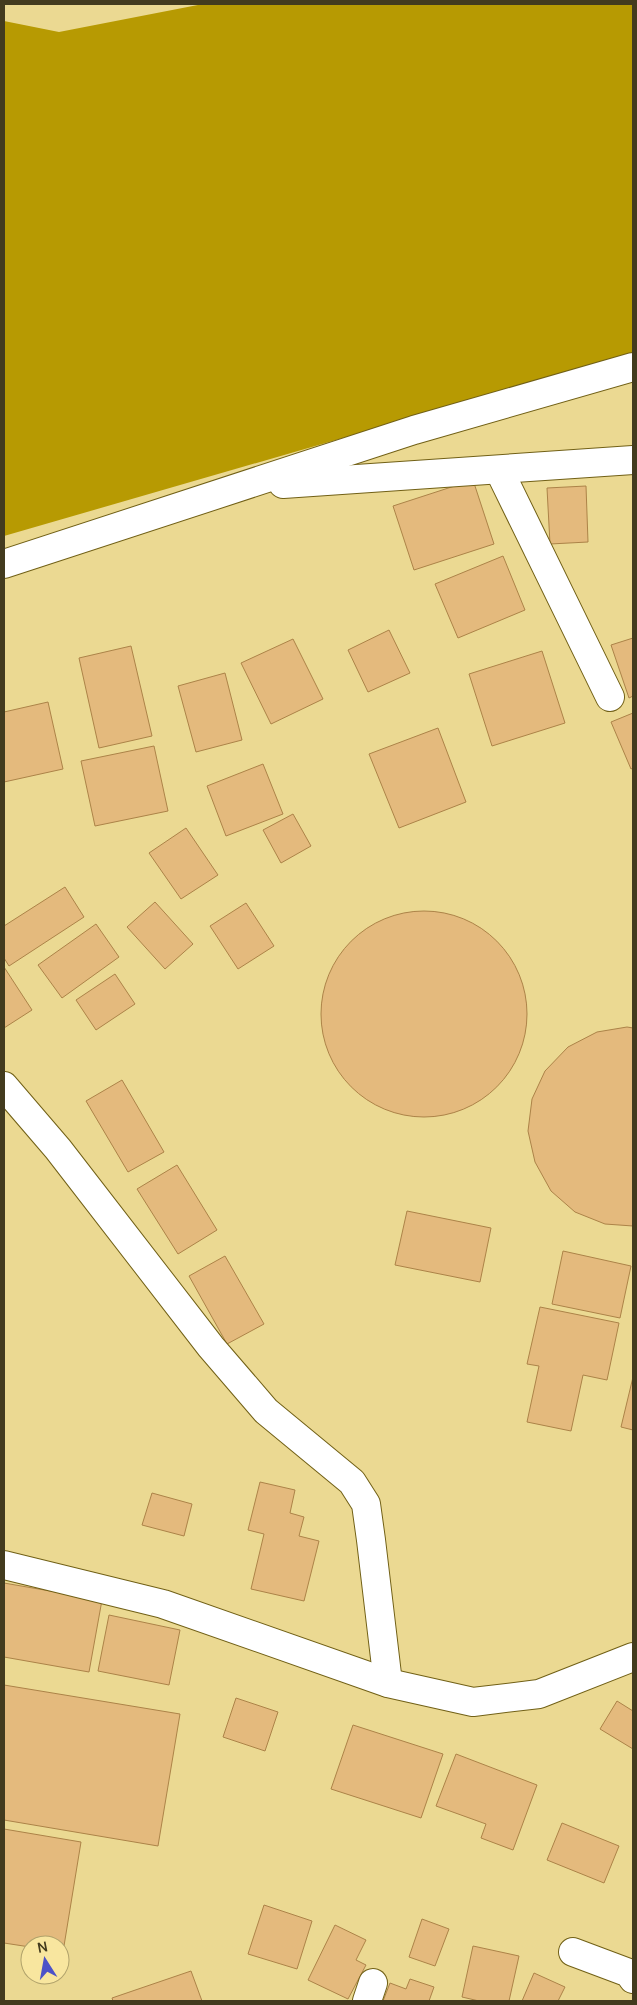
<svg xmlns="http://www.w3.org/2000/svg" width="637" height="2005" viewBox="0 0 637 2005" font-family="Manrope,sans-serif">
  <rect width="100%" height="100%" fill="#ebd992"/>
  <!-- water -->
  <path fill="#b79a02" d="M203 4H633V354L4 536V21L59 32Z"/>
  <!-- building -->
  <g fill="#e4ba7d" stroke="#ac8348">
    <path d="M473 480 494 544 414 570 393 506Z"/>
    <path d="M586 486 588 542 550 544 547 488Z"/>
    <path d="M503 556 525 610 458 638 435 584Z"/>
    <path d="M389 630 410 673 368 692 348 650Z"/>
    <path d="M633 638V696L629 698 611 645Z"/>
    <path d="M293 639 323 699 271 724 241 663Z"/>
    <path d="M131 646 152 736 99 748 79 658Z"/>
    <path d="M542 651 565 723 492 746 469 674Z"/>
    <path d="M225 673 242 740 196 752 178 686Z"/>
    <path d="M48 702 63 769 4 782V712Z"/>
    <path d="M633 713V768L631 769 611 722Z"/>
    <path d="M438 728 466 802 399 828 369 754Z"/>
    <path d="M154 746 168 811 95 826 81 761Z"/>
    <path d="M263 764 283 814 226 836 207 786Z"/>
    <path d="M293 814 311 846 281 863 263 830Z"/>
    <path d="M186 828 218 875 181 899 149 853Z"/>
    <path d="M65 887 84 917 9 966 4 958V926Z"/>
    <path d="M155 902 193 944 165 969 127 927Z"/>
    <path d="M246 903 274 946 238 969 210 926Z"/>
    <circle cx="424" cy="1014" r="103"/>
    <path d="M96 924 119 957 62 998 38 965Z"/>
    <path d="M4 967 32 1010 4 1028Z"/>
    <path d="M115 974 135 1004 96 1030 76 1000Z"/>
    <path d="M627 1027 633 1028V1226L605 1224 575 1212 551 1191 535 1162 528 1131 532 1099 545 1071 568 1047 597 1032Z"/>
    <path d="M122 1080 164 1152 128 1172 86 1101Z"/>
    <path d="M177 1165 217 1230 178 1254 137 1189Z"/>
    <path d="M407 1211 491 1228 480 1282 395 1265Z"/>
    <path d="M563 1251 631 1266 620 1318 552 1304Z"/>
    <path d="M225 1256 264 1324 227 1344 189 1276Z"/>
    <path d="M540 1307 619 1323 607 1380 583 1375 571 1431 527 1422 539 1366 527 1364Z"/>
    <path d="M633 1377V1430L621 1427Z"/>
    <path d="M260 1482 295 1490 290 1513 304 1517 299 1536 319 1541 304 1601 251 1589 264 1534 248 1530Z"/>
    <path d="M152 1493 192 1504 184 1536 142 1525Z"/>
    <path d="M4 1583 102 1600 89 1672 4 1657Z"/>
    <path d="M109 1615 180 1630 169 1685 98 1671Z"/>
    <path d="M4 1685 180 1714 158 1846 4 1820Z"/>
    <path d="M236 1698 278 1712 265 1751 223 1737Z"/>
    <path d="M617 1701 633 1711V1749L600 1729Z"/>
    <path d="M353 1725 443 1754 421 1818 331 1789Z"/>
    <path d="M456 1754 537 1785 513 1850 481 1838 486 1824 436 1806Z"/>
    <path d="M562 1823 619 1846 604 1883 547 1860Z"/>
    <path d="M4 1829 81 1842 63 1952H60V1945H30V1947L4 1943Z"/>
    <path d="M264 1905 312 1921 297 1969 248 1954Z"/>
    <path d="M422 1919 449 1929 435 1966 409 1957Z"/>
    <path d="M335 1925 366 1940 356 1960 366 1965 348 1999 308 1980Z"/>
    <path d="M473 1946 519 1956 509 2001H479L462 1997Z"/>
    <path d="M191 1971 202 2001H113L112 1998Z"/>
    <path d="M534 1973 565 1987 558 2001H522Z"/>
    <path d="M410 1979 434 1987 429 2001H383L390 1983 406 1989Z"/>
  </g>
  <g fill="none" stroke-linecap="round" stroke-linejoin="round">
    <defs>
      <g id="minor">
        <path d="M499 470 610 697"/>
        <path d="M283 484 633 460"/>
        <path d="M4 564 414 430 633 367"/>
        <path d="M4 1086 58 1149 211 1347 266 1411 352 1482 366 1504 371 1540 388 1683"/>
        <path d="M4 1565 163 1604 388 1683 473 1702 539 1694 633 1657"/>
        <path d="M573 1952 629 1973 633 1979"/>
        <path d="M367 2001 373 1983"/>
      </g>
    </defs>
    <!-- minor casing -->
    <use href="#minor" stroke="#716016" stroke-width="30"/>
    <!-- minor -->
    <use href="#minor" stroke="#fff" stroke-width="28"/>
  </g>
  <!-- border -->
  <rect width="637" height="2005" fill="none" stroke="#433b1e" stroke-width="10"/>
  <!-- north arrow -->
  <g transform="translate(45 1960) rotate(349)"><circle r="24" fill="#f8e69f" stroke="#b0a26b"/>
  <path d="M0-4L9 19L0 12L-9 19Z" fill="#4c52c8"/>
  <text y="-8" font-size="14" font-weight="bold" text-anchor="middle" fill="#433b1e">N</text>
  </g>
</svg>
